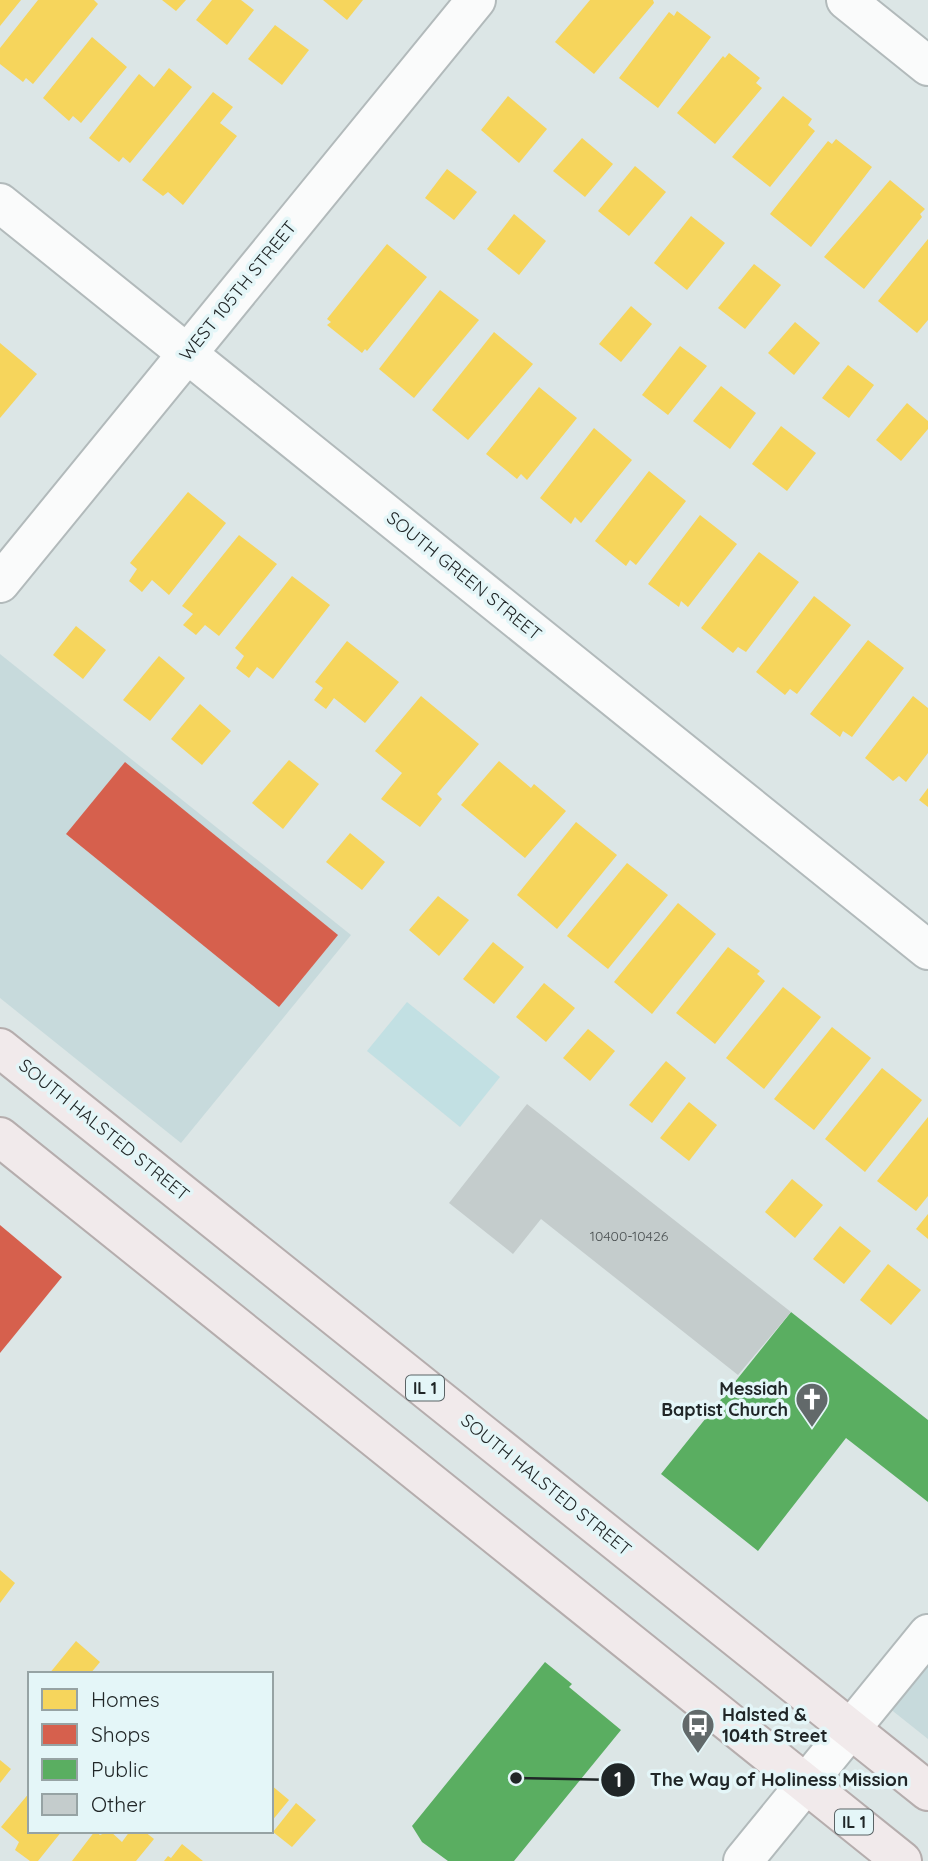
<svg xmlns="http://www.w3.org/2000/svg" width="928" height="1861" viewBox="0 0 928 1861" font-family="Quicksand,sans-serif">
  <rect width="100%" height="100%" fill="#dce6e6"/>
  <!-- built -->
  <g fill="#c7dadc">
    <path d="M0 654 351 935 181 1143 0 998Z"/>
    <path d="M928 1641V1739L879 1700Z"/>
  </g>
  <!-- green -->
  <path fill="#c2e0e3" d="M407 1002 500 1077 460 1127 367 1051Z"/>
  <!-- homes -->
  <g fill="#f6d55c">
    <path d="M0 0H21L0 26Z"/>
    <path d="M38 0H94L98 4 33 84 26 78 23 82 0 64V48Z"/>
    <path d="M162 0H186L176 11Z"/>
    <path d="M212 0H241L254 10 227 45 196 20Z"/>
    <path d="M323 0H363L347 20Z"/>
    <path d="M590 0H653L654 3 594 74 555 42Z"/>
    <path d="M677 11 711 37 658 108 619 78 669 12 674 16Z"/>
    <path d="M275 25 309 50 282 85 248 59Z"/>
    <path d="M92 37 127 67 81 123 73 116 69 121 43 98Z"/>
    <path d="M729 53 760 78 756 83 762 88 715 144 677 113 723 56 725 58Z"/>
    <path d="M169 68 192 87 130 163 123 157 119 162 89 138 139 74 154 87Z"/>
    <path d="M213 92 233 107 220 123 237 136 183 205 168 192 163 196 142 180Z"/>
    <path d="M508 96 547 129 519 163 481 130Z"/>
    <path d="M783 96 812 119 808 125 815 131 770 187 732 157Z"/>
    <path d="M582 138 613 164 585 197 553 171Z"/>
    <path d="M836 139 872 167 811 247 770 214 828 141 832 144Z"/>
    <path d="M635 166 666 192 629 236 598 211Z"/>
    <path d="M447 169 477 192 454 220 425 198Z"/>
    <path d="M890 180 925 209 920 214 922 217 864 289 824 257Z"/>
    <path d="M514 214 546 241 519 275 487 249Z"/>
    <path d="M691 216 725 243 687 290 654 263Z"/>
    <path d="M928 239V320L917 333 878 301Z"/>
    <path d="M387 244 427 277 367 351 365 349 362 353 327 325 331 322 327 319Z"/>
    <path d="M754 264 781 285 745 329 718 308Z"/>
    <path d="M440 290 479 320 414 398 379 369Z"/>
    <path d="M631 306 652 324 621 362 599 344Z"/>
    <path d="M795 322 820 343 794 375 768 353Z"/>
    <path d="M494 332 533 364 468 440 432 410Z"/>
    <path d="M0 343 37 374 0 418Z"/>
    <path d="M680 346 707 366 668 415 642 395Z"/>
    <path d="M848 365 874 385 849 418 822 398Z"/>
    <path d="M721 386 756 413 730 449 693 421Z"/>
    <path d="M539 387 577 418 527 480 521 474 517 479 486 454Z"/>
    <path d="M907 403 928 421V429L901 461 876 440Z"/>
    <path d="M781 426 816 453 787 491 752 464Z"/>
    <path d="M594 428 632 460 581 523 575 517 571 524 540 498Z"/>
    <path d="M649 471 686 501 636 565 630 560 626 566 595 541Z"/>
    <path d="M188 492 226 523 169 595 152 580 142 592 129 581 137 569 130 563Z"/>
    <path d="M700 515 737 544 688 607 681 601 679 607 648 584Z"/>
    <path d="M239 535 277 564 219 636 205 625 196 635 183 625 193 614 182 606Z"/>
    <path d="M759 552 799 582 746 652 738 647 733 653 701 628Z"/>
    <path d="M292 576 330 605 273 679 257 667 249 678 236 668 244 656 235 648Z"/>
    <path d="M814 596 851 625 797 694 790 689 785 695 756 672Z"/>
    <path d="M76 626 106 650 83 679 53 655Z"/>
    <path d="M868 640 904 668 852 737 843 731 840 737 810 714Z"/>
    <path d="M347 641 399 682 365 723 334 698 326 709 314 700 323 688 315 682Z"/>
    <path d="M159 656 185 678 150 721 123 700Z"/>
    <path d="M421 696 479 744 437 794 442 799 420 827 381 799 402 773 375 751Z"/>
    <path d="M913 696 928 708V753L906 782 899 776 893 781 865 758Z"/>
    <path d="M200 704 231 731 202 765 171 739Z"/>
    <path d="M289 760 319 784 283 829 252 803Z"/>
    <path d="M499 761 531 788 534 784 566 811 525 858 461 805Z"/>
    <path d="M928 788V807L919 800Z"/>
    <path d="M576 822 617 855 557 929 517 895Z"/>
    <path d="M350 833 385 862 362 890 326 862Z"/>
    <path d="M627 863 668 895 608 969 567 936Z"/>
    <path d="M438 896 469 920 439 956 409 930Z"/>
    <path d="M678 903 716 934 652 1014 614 982Z"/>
    <path d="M493 942 524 967 494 1004 463 979Z"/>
    <path d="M728 947 760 971 757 974 765 981 715 1044 676 1013Z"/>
    <path d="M544 983 575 1008 546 1042 516 1017Z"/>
    <path d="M783 987 821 1017 764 1089 726 1058Z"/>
    <path d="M832 1027 871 1058 814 1130 774 1099Z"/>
    <path d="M588 1029 615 1051 590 1081 563 1058Z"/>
    <path d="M666 1061 686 1078 652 1123 629 1105Z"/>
    <path d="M882 1068 922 1100 865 1172 825 1139Z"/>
    <path d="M689 1102 717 1125 689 1161 660 1138Z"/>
    <path d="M928 1117V1196L916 1211 877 1181Z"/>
    <path d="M792 1179 823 1205 795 1238 765 1212Z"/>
    <path d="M928 1214V1239L916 1229Z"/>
    <path d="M840 1226 871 1251 844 1284 813 1259Z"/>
    <path d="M888 1264 921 1290 891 1325 860 1300Z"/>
    <path d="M0 1570 15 1583 0 1603Z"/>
    <path d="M76 1641 100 1662 90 1674H49Z"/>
    <path d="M0 1760 11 1769 0 1783Z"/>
    <path d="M271 1785 289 1800 271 1822Z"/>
    <path d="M30 1792V1831H62L38 1861H30L15 1850 19 1842 1 1827Z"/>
    <path d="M296 1803 316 1820 292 1847 273 1832Z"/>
    <path d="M95 1831 100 1835 110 1831 122 1842 130 1831H144L154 1839 136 1861H72Z"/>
    <path d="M182 1844 203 1861H164L168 1856 171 1858Z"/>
  </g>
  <!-- shops -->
  <g fill="#d6604d">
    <path d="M125 762 338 935 279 1007 66 834Z"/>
    <path d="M0 1225 62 1277 0 1353Z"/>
  </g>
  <!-- public -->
  <g fill="#5aae61">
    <path d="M791 1312 928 1420V1502L846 1438 758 1551 661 1474Z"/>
    <path d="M545 1662 572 1684 569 1687 621 1730 514 1861H448L422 1842 412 1826Z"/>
  </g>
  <!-- building -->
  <path fill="#c4cccc" d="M527 1104 791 1312 738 1375 541 1219 513 1254 449 1203Z"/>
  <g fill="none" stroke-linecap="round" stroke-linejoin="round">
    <defs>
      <g id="minor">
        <path d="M846 0 928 66"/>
        <path d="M0 203 928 950"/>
        <path d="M0 583 476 0"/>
        <path d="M743 1861 928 1634"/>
      </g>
      <g id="major">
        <path d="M0 1048 928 1791"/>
        <path d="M0 1137 902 1861"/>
      </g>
    </defs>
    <!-- minor casing -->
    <use href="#minor" stroke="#b2babb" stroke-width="42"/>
    <!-- major casing -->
    <use href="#major" stroke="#b5adad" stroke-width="42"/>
    <!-- minor -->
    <use href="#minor" stroke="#fafbfb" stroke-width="38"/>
    <!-- major -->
    <use href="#major" stroke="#f1eaeb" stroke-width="38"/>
  </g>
  <!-- icons -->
  <defs>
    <symbol id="church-pin" viewBox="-11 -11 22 30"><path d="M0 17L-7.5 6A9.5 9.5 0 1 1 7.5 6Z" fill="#62696a" stroke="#e4f6f8"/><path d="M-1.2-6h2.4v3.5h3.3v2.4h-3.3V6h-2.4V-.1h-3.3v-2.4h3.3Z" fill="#fff"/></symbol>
    <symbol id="bus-pin" viewBox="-11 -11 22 30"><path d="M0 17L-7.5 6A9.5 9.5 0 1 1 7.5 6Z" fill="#62696a" stroke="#e4f6f8"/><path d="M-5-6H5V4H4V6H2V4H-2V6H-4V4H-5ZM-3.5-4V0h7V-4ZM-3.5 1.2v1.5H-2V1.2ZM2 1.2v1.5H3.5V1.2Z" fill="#fff"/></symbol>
  </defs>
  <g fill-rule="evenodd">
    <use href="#church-pin" x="793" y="1380" width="38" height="52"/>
    <use href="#bus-pin" x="679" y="1706" width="38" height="52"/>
  </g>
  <g text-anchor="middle" stroke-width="7" stroke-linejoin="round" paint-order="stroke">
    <!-- number labels -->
    <g font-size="14" fill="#4b5152">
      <text x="629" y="1241">10400-10426</text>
    </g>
    <!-- shield labels -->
    <g fill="#e4f6f8" stroke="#5b6466" stroke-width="2">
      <rect x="406" y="1375.5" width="38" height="25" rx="5"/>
      <rect x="835" y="1809.5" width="38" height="25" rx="5"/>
    </g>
    <g font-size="16" font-weight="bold" fill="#202627">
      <text x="425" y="1394">IL 1</text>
      <text x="854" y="1828">IL 1</text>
    </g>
    <!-- street labels -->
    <g font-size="18" fill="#202627" stroke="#e4f6f8">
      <text transform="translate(238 291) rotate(-51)" y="6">WEST 105TH STREET</text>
      <text transform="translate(464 576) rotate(39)" y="6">SOUTH GREEN STREET</text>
      <text transform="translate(104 1130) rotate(39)" y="6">SOUTH HALSTED STREET</text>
      <text transform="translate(546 1485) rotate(39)" y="6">SOUTH HALSTED STREET</text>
    </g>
    <!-- poi labels -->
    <g font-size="18" font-weight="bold" fill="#202627" stroke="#e4f6f8" text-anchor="end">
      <text x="788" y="1395">Messiah<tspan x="788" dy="21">Baptist Church</tspan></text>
      <text x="722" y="1721" text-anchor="start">Halsted &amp;<tspan x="722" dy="21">104th Street</tspan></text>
    </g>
  </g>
  <!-- callouts -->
  <path fill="none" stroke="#202627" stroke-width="2.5" d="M516 1778L618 1780"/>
  <g fill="#202627" stroke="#e4f6f8" stroke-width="2.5">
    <circle cx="516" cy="1778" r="7"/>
    <circle cx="618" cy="1780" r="18"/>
  </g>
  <g font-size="21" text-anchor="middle" font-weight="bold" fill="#fff">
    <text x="618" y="1787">1</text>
  </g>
  <g font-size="19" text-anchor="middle" font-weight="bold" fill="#202627" stroke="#e4f6f8" stroke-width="7" stroke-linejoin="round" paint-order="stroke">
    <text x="779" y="1786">The Way of Holiness Mission</text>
  </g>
  <!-- legend -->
  <rect x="28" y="1672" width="245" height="161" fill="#e4f6f8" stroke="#96a3a4" stroke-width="2"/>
  <rect x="42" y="1689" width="35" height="21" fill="#f6d55c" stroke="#96a3a4" stroke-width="2"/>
  <text x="91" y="1707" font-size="21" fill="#202627">Homes</text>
  <rect x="42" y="1724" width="35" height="21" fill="#d6604d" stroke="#96a3a4" stroke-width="2"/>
  <text x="91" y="1742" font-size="21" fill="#202627">Shops</text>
  <rect x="42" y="1759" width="35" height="21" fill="#5aae61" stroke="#96a3a4" stroke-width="2"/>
  <text x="91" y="1777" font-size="21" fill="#202627">Public</text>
  <rect x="42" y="1794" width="35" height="21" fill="#c4cccc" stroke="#96a3a4" stroke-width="2"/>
  <text x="91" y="1812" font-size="21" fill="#202627">Other</text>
</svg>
